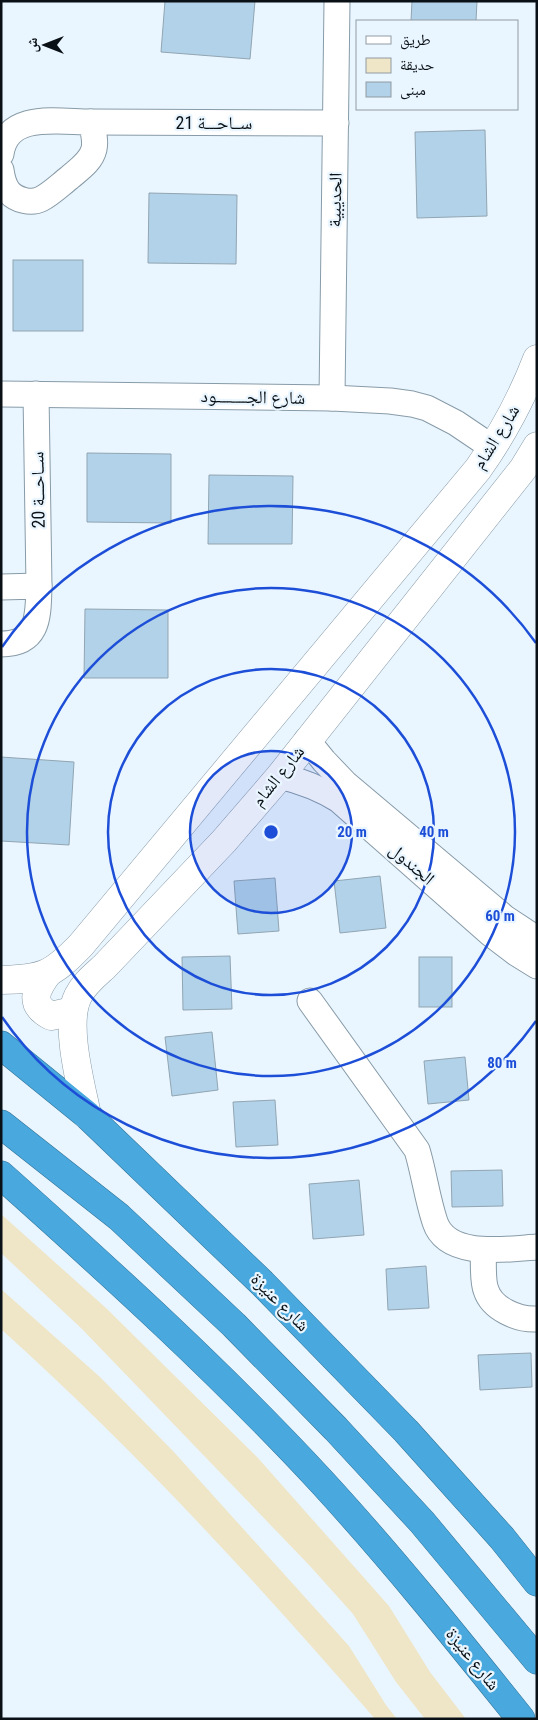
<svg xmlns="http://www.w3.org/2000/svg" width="538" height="1720" viewBox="0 0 538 1720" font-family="'Roboto Condensed','Noto Naskh Arabic',sans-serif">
  <rect width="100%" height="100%" fill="#eaf6ff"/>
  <!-- green -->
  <g fill="#efe5c7">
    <path d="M1 1214 106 1308 258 1458 389 1606 430 1672 466 1719H425L396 1682 353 1614 310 1566 82 1329 1 1253Z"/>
    <path d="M1 1289 100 1377 173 1451 349 1646 386 1705 397 1719H375C257 1582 135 1450 1 1329Z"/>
  </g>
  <!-- building -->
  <g fill="#b1d2e8" stroke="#91a5b2">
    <path d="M165 1H255L250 59 161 52Z"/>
    <path d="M412 1H477L476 21H411Z"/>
    <path d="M485 130 487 216 417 218 415 132Z"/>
    <path d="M149 193 237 195 236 264 148 263Z"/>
    <rect x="13" y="260" width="70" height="71"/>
    <path d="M87 453 171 454V523L87 522Z"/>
    <path d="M209 475 293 476 292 544H208Z"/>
    <path d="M85 609 168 610V678H84Z"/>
    <path d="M1 757 74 762 69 845 1 841Z"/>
    <path d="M380 876 386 928 340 933 334 881Z"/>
    <path d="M275 878 279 931 238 934 234 881Z"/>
    <path d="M230 956 232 1009 183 1010 182 957Z"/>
    <rect x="419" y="957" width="33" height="50"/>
    <path d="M212 1032 218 1090 172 1096 165 1037Z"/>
    <path d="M465 1057 469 1100 428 1104 424 1061Z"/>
    <path d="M275 1100 278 1145 236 1147 233 1102Z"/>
    <path d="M502 1170 503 1206 452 1207 451 1171Z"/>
    <path d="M359 1180 364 1235 313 1239 309 1184Z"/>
    <path d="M426 1266 429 1308 388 1310 386 1269Z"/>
    <path d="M531 1353 532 1387 480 1390 478 1355Z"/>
  </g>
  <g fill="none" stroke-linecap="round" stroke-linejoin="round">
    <defs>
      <g id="street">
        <path d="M91 122 336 123"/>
        <path d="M1 154C7 111 59 122 91 122 93 131 96 140 94 149 91 162 78 170 69 178 60 185 51 194 41 199 31 204 16 200 9 192 4 186 2 177 1 170"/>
        <path d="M1 394 332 398 390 401 412 404 427 408 456 423 493 448"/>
        <path d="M36 394 39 586"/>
        <path d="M332 398 337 1"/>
        <path d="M1 587 39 586C38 615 40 644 1 644"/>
        <path d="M307 740 324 761 345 783 505 918 537 939"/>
        <path d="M280 776C301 781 320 788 339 800L491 934 516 953 537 966"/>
        <path d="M310 1001 417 1150C424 1173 427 1198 435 1222 447 1259 507 1249 537 1247"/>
        <path d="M483 1251C484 1261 482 1280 486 1290 492 1309 518 1320 537 1319"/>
      </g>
      <g id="secondary">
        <path d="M48 973C36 989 28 1004 51 1016L73 1011"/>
        <path d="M1 980C43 979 52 975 81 945L478 469C502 435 522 398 537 359"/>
        <path d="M87 1115C81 1085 64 1024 78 996 84 984 94 976 104 967L224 841 280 776 523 469 537 446"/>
      </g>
      <g id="highway">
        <path d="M1 1045 87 1115 262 1283 406 1431 502 1538 537 1582"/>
        <path d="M1 1124 119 1217 234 1325 336 1429 422 1522 537 1660"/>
        <path d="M1 1175C111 1273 221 1373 321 1481 391 1557 456 1638 521 1719"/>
      </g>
    </defs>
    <!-- street casing -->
    <use href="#street" stroke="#879ba8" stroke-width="27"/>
    <!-- secondary casing -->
    <use href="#secondary" stroke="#879ba8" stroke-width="29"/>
    <!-- highway casing -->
    <use href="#highway" stroke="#337498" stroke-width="29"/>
    <!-- street -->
    <use href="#street" stroke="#fff" stroke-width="25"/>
    <!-- secondary -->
    <use href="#secondary" stroke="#fff" stroke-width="28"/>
    <!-- highway -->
    <use href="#highway" stroke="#49a9de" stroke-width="28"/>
  </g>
  <!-- distance rings -->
  <circle cx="271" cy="832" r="81" fill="#1d4ed8" fill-opacity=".12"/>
  <g fill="none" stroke="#1d4ed8" stroke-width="2.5">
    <circle cx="271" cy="832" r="81"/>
    <circle cx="271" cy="832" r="163"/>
    <circle cx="271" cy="832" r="244"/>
    <path d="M536 1021A326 326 0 0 1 2 1017M2 647A326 326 0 0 1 536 643"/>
  </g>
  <g text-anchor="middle" stroke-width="4.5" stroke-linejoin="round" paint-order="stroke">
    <!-- street labels -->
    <g font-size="18" fill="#0a1116" stroke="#eaf6ff">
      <text x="214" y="129">ســاحـــة 21</text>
      <text transform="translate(335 200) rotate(-89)" y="6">الحديبية</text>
      <text transform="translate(253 397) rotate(1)" y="6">شارع الجــــــــود</text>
      <text transform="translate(496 437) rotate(-58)" y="6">شارع الشام</text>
      <text transform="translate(38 490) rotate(-91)" y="6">ســاحـــة 20</text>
      <text transform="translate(278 776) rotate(-51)" y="6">شارع الشام</text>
      <text transform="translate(412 864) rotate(41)" y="6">الجندول</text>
      <text transform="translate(280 1302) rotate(45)" y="6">شارع عنيزة</text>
      <text transform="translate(473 1659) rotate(51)" y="6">شارع عنيزة</text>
    </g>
  </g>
  <circle cx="271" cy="832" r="8" fill="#1d4ed8" stroke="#eaf6ff" stroke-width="2.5"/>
  <g font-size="15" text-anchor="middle" font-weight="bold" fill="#1d4ed8" stroke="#eaf6ff" stroke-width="4.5" stroke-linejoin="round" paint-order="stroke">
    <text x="352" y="837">20 m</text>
    <text x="434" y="837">40 m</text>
    <text x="500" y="921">60 m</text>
    <text x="502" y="1068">80 m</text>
  </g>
  <!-- border -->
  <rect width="538" height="1720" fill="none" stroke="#0a1116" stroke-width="5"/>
  <!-- legend -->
  <rect x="356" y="20" width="162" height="90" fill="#eaf6ff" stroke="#909aa2"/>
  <rect x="366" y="36" width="25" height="8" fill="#ffffff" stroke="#909aa2"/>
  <text x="400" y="45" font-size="15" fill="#0a1116">طريق</text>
  <rect x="366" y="58" width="25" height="15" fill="#efe5c7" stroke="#909aa2"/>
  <text x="400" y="70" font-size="15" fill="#0a1116">حديقة</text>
  <rect x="366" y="82" width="25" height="15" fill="#b1d2e8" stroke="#909aa2"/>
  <text x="400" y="95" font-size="15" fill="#0a1116">مبنى</text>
  <!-- north arrow -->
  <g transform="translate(45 45) rotate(270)" stroke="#eaf6ff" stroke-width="4" paint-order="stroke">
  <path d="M0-4L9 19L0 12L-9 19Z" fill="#0a1116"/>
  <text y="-8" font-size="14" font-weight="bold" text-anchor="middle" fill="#0a1116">ش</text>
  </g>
</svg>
